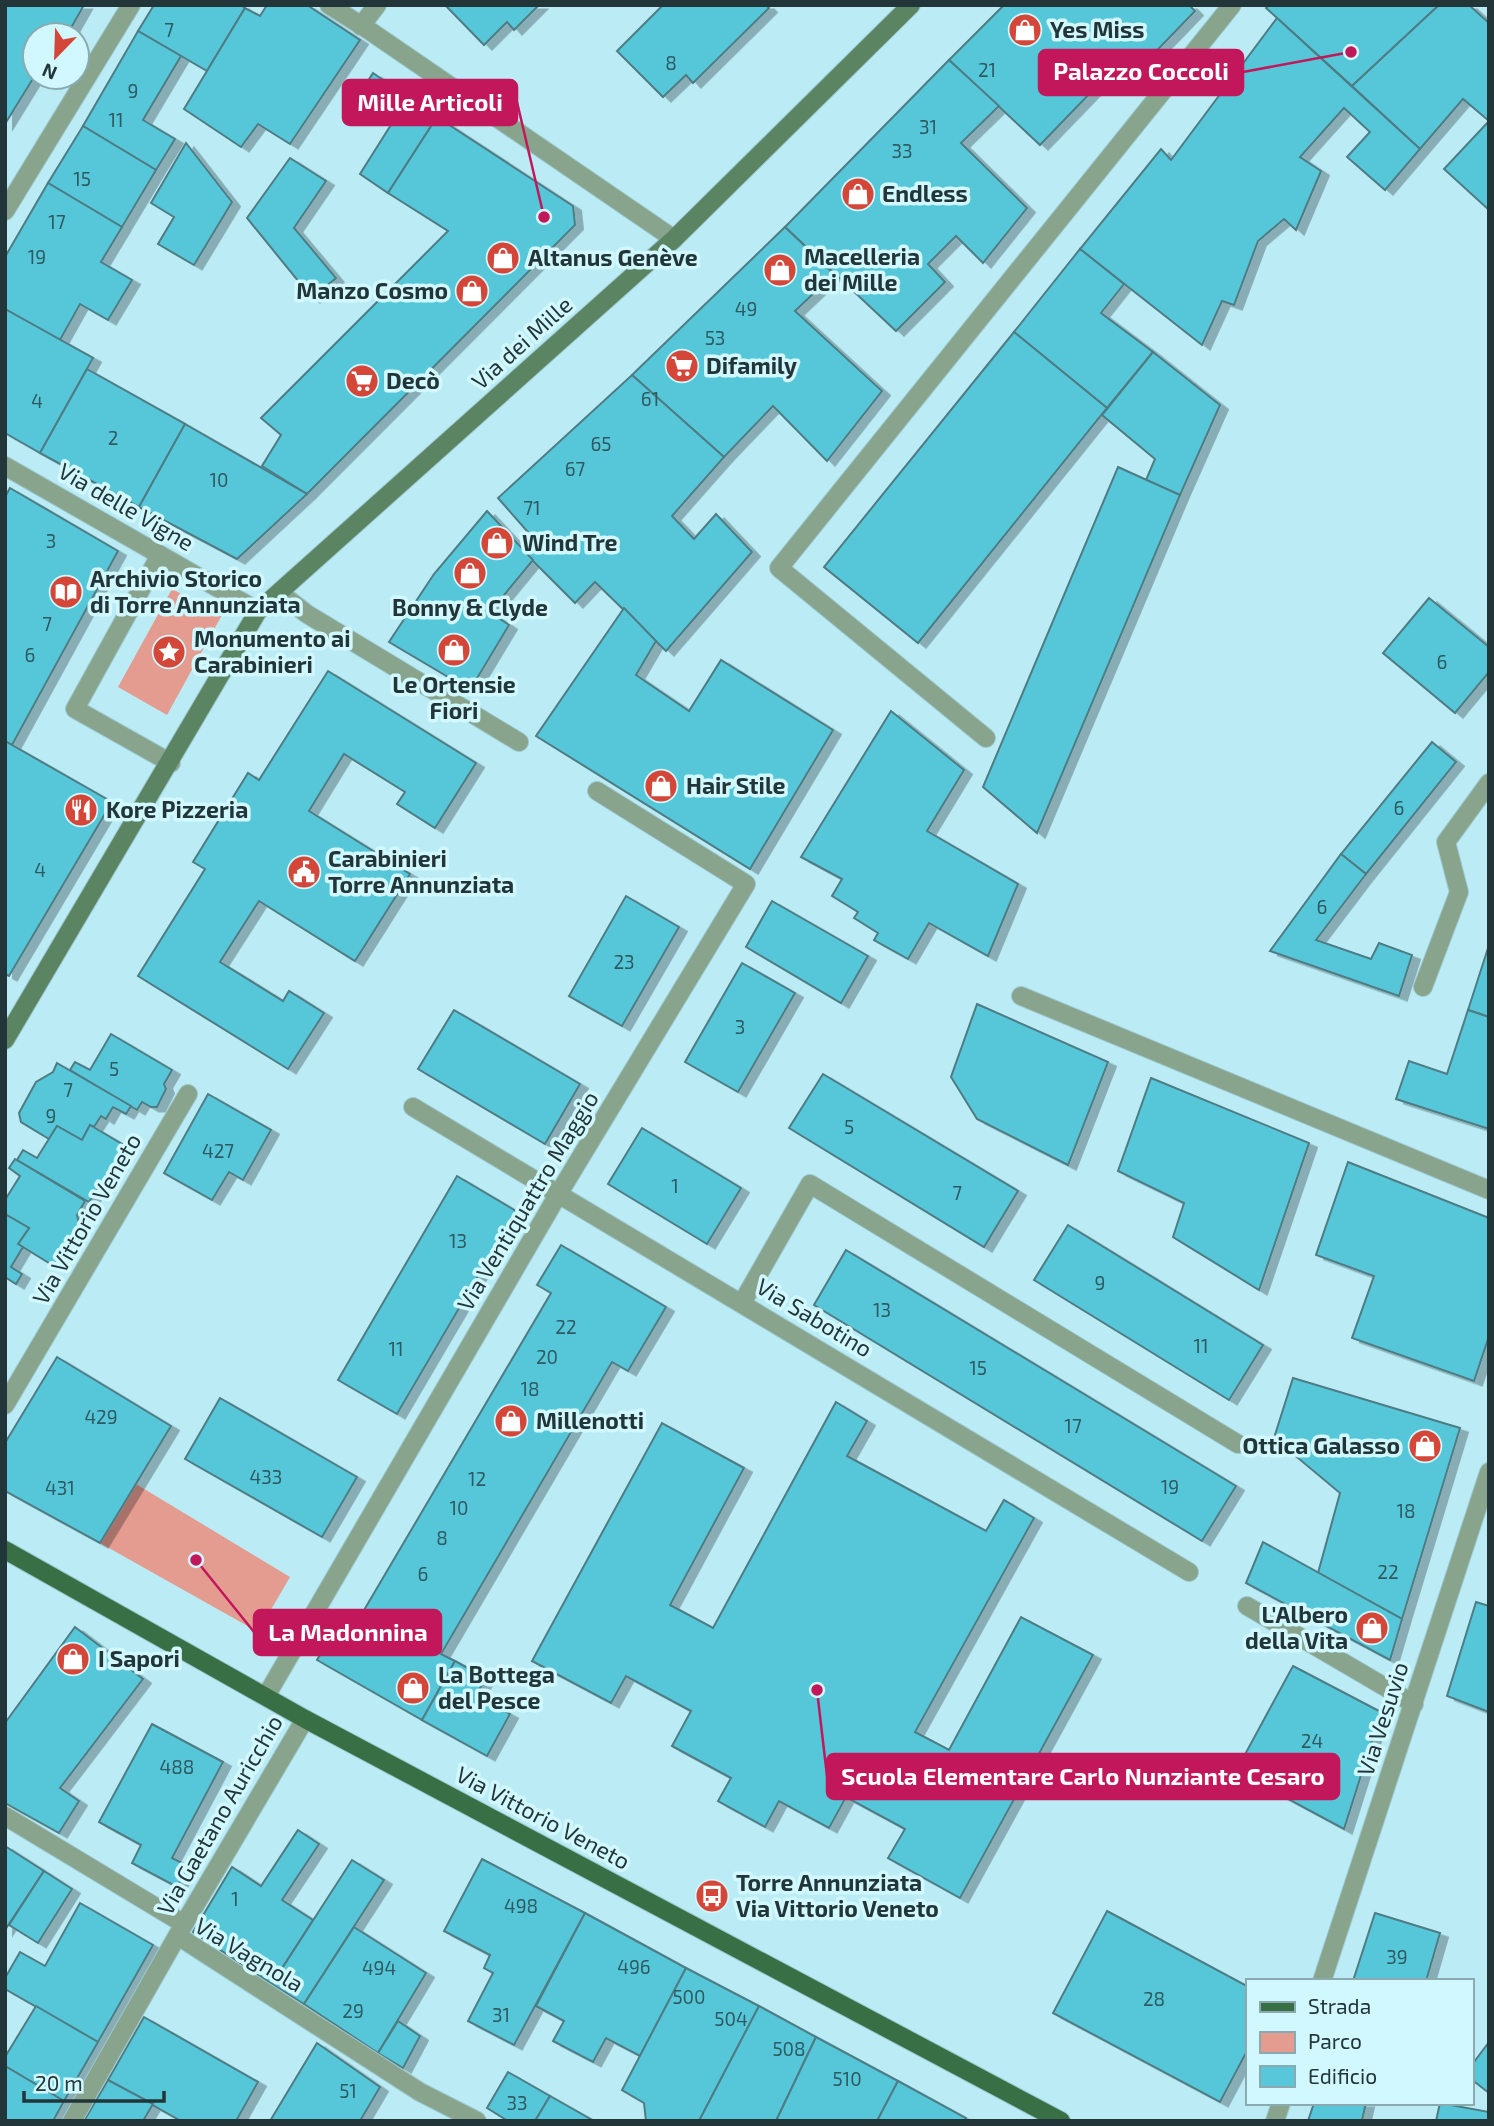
<svg xmlns="http://www.w3.org/2000/svg" width="1494" height="2126" viewBox="0 0 1494 2126" font-family="'Exo 2',sans-serif">
  <defs>
    <filter id="shadow"><feDropShadow dx="8" dy="4.5" stdDeviation="0" flood-color="#0004"/></filter>
  </defs>
  <rect width="100%" height="100%" fill="#bbecf5"/>
  <!-- green -->
  <g fill="#e49c90">
    <path d="M172 589 222 615 167 715 118 687Z"/>
    <path d="M136 1484 290 1577 258 1632 100 1543Z"/>
  </g>
  <!-- building -->
  <g fill="#57c7d9" stroke="#4e7c84" stroke-width="2" filter="url(#shadow)">
    <path d="M5 5H84L67 35H35V77H43L41 80 34 77 5 124Z"/>
    <path d="M154 5H241L245 8 207 71 138 31Z"/>
    <path d="M267 5H307L360 40 290 144 258 124 241 147 184 109 245 8 260 16Z"/>
    <path d="M445 5H539L514 30 507 22 484 45Z"/>
    <path d="M663 5H766L769 8 693 83 686 75 663 97 617 51Z"/>
    <path d="M1004 5H1189L1195 11 1136 72 1123 59 1040 145 949 60Z"/>
    <path d="M1269 5H1439L1352 86 1266 8Z"/>
    <path d="M1439 5H1469L1489 23V210L1444 169 1489 121 1463 99 1420 149 1352 86Z"/>
    <path d="M1277 18 1420 149 1385 190 1347 157 1370 132 1344 108 1300 157 1321 171 1296 230 1284 219 1258 241 1234 305 1222 301 1202 345 1080 249 1161 149 1171 160Z"/>
    <path d="M138 31 181 56 143 120 175 139 156 170 83 126Z"/>
    <path d="M949 60 999 106 961 143 1027 208 983 263 956 236 928 264 945 282 896 331 785 227Z"/>
    <path d="M373 73 437 117 388 193 360 174 394 120 359 95Z"/>
    <path d="M437 117 573 206 575 225 307 494 262 466 281 435 261 418 448 231 388 193Z"/>
    <path d="M83 126 156 170 122 227 48 183Z"/>
    <path d="M186 143 232 202 194 265 158 244 174 217 151 203Z"/>
    <path d="M290 158 326 181 294 228 336 278 312 298 247 218Z"/>
    <path d="M48 183 122 227 101 262 132 280 108 320 80 304 60 340 5 309V257Z"/>
    <path d="M785 227 834 274 795 311 882 391 827 461 773 406 724 457 632 375Z"/>
    <path d="M1080 249 1124 284 1101 313 1153 352 1107 408 1014 332Z"/>
    <path d="M5 309 93 358 40 453 5 433Z"/>
    <path d="M1014 332 1107 408 918 643 824 567Z"/>
    <path d="M1153 352 1220 405 1180 495 1146 480 1155 459 1102 415Z"/>
    <path d="M87 369 185 424 139 507 40 453Z"/>
    <path d="M632 375 724 457 672 516 694 539 716 514 752 552 666 651 595 582 575 603 522 550 534 539 498 498Z"/>
    <path d="M185 424 307 494 237 559 139 507Z"/>
    <path d="M1118 467 1180 495 1037 833 983 787Z"/>
    <path d="M10 488 118 551 12 745 5 741V497Z"/>
    <path d="M487 511 533 560 490 612 509 625 470 690 389 642 434 574Z"/>
    <path d="M1429 598 1489 647V672L1455 713 1383 653Z"/>
    <path d="M624 608 656 641 636 675 689 711 721 660 833 730 750 869 536 736Z"/>
    <path d="M328 671 476 763 435 828 397 804 405 792 344 754 309 811 410 874 355 961 259 901 220 962 283 1001 289 991 324 1013 288 1069 138 976 205 869 193 862 248 773 259 780Z"/>
    <path d="M891 711 964 770 927 831 1018 884 988 956 929 923 908 959 874 940 878 933 854 918 858 912 832 896 842 879 801 857Z"/>
    <path d="M5 741 112 802 9 976 5 974Z"/>
    <path d="M1432 742 1456 762 1366 874 1341 854Z"/>
    <path d="M1341 854 1366 874 1316 940 1371 959 1379 943 1412 955 1399 996 1270 951Z"/>
    <path d="M626 896 679 927 622 1026 569 996Z"/>
    <path d="M772 901 868 956 841 1003 746 947Z"/>
    <path d="M1489 945V1017L1468 1010Z"/>
    <path d="M742 963 795 993 738 1092 685 1062Z"/>
    <path d="M977 1004 1108 1062 1068 1165 977 1119 951 1077Z"/>
    <path d="M454 1010 580 1084 545 1144 418 1069Z"/>
    <path d="M1468 1010 1489 1017V1129L1396 1099 1409 1061 1447 1074Z"/>
    <path d="M111 1034 172 1070 164 1084 166 1089 157 1107H151L142 1102 137 1110 70 1070 75 1062 90 1070Z"/>
    <path d="M57 1063 131 1106 126 1114 113 1107 106 1119 101 1116 94 1127 90 1125 82 1140 57 1126 49 1139 21 1122 19 1113 36 1082 53 1072Z"/>
    <path d="M823 1074 1018 1191 984 1247 789 1128Z"/>
    <path d="M1151 1078 1309 1143 1259 1290 1173 1237 1184 1203 1118 1171Z"/>
    <path d="M208 1094 271 1130 243 1180 229 1172 212 1200 164 1173Z"/>
    <path d="M90 1125 122 1144 125 1149 102 1188 97 1189 89 1202 17 1160 23 1150 37 1158 57 1126 82 1140Z"/>
    <path d="M642 1128 741 1188 707 1244 608 1184Z"/>
    <path d="M15 1159 85 1201 77 1215 79 1224 56 1262 49 1263 18 1244 29 1228 5 1214V1200L20 1176 9 1168Z"/>
    <path d="M1348 1162 1489 1218V1336L1474 1381 1352 1338 1374 1276 1316 1255Z"/>
    <path d="M457 1176 516 1211 397 1414 338 1380Z"/>
    <path d="M5 1214 29 1228 18 1244 23 1247 11 1267 22 1274 16 1284 5 1277Z"/>
    <path d="M1068 1225 1263 1345 1229 1400 1034 1280Z"/>
    <path d="M561 1245 666 1307 628 1371 612 1362 441 1654 455 1661 422 1720 317 1660 341 1619 354 1627 551 1293 537 1285Z"/>
    <path d="M846 1250 1236 1486 1202 1541 814 1305Z"/>
    <path d="M57 1357 171 1426 100 1543 5 1491V1443Z"/>
    <path d="M1293 1378 1460 1428 1402 1619 1318 1573 1340 1493 1274 1438Z"/>
    <path d="M220 1398 357 1477 322 1537 185 1459Z"/>
    <path d="M836 1402 867 1421 847 1456 986 1531 1004 1500 1034 1518 915 1732 949 1750 1021 1617 1093 1655 960 1898 888 1858 905 1829 846 1797 829 1828 779 1801 765 1827 718 1801 731 1778 672 1746 691 1711 626 1676 611 1703 532 1661 662 1423 744 1468 670 1605 713 1628Z"/>
    <path d="M1263 1542 1402 1619 1390 1660 1246 1583Z"/>
    <path d="M1476 1602 1489 1606V1712L1447 1696Z"/>
    <path d="M75 1627 143 1679 60 1788 79 1801 59 1833 5 1803V1723Z"/>
    <path d="M455 1661 486 1678 476 1695 510 1714 487 1756 422 1720Z"/>
    <path d="M1293 1666 1381 1712 1344 1829 1236 1771Z"/>
    <path d="M152 1724 223 1762 172 1858 188 1866 177 1887 132 1863 141 1845 99 1822Z"/>
    <path d="M298 1830 319 1844 282 1900 313 1920 272 1984 193 1932 232 1867 261 1886Z"/>
    <path d="M5 1846 44 1871 5 1930Z"/>
    <path d="M482 1859 585 1913 514 2045 468 2021 493 1973 484 1968 490 1955 444 1931Z"/>
    <path d="M352 1860 384 1880 304 2004 272 1984Z"/>
    <path d="M44 1871 72 1889 38 1943 9 1925Z"/>
    <path d="M80 1903 153 1945 98 2042 5 1989V1978L20 1952 45 1966Z"/>
    <path d="M1107 1911 1247 1986V2051L1220 2102 1053 2013Z"/>
    <path d="M585 1913 686 1968 640 2056 606 2038 593 2062 553 2041 564 2021 536 2006Z"/>
    <path d="M1375 1913 1440 1933 1426 1981H1353Z"/>
    <path d="M354 1927 426 1973 378 2053 304 2004Z"/>
    <path d="M686 1968 759 2006 699 2121H646L644 2103 622 2090Z"/>
    <path d="M36 2006 98 2042 64 2101 5 2066V2057Z"/>
    <path d="M759 2006 816 2037 776 2121H699Z"/>
    <path d="M144 2017 258 2082 236 2121H181L108 2080Z"/>
    <path d="M398 2021 420 2036 403 2068 378 2053Z"/>
    <path d="M816 2037 898 2081 877 2121H776Z"/>
    <path d="M1489 2042V2093L1471 2079V2066Z"/>
    <path d="M317 2043 380 2087 360 2121H270Z"/>
    <path d="M5 2066 64 2101 53 2121H5Z"/>
    <path d="M508 2072 550 2096 535 2121H508L487 2108Z"/>
    <path d="M108 2080 153 2104 143 2121H84Z"/>
    <path d="M898 2081 966 2118 964 2121H877Z"/>
    <path d="M550 2096 594 2121H535Z"/>
    <path d="M1314 2103H1366L1362 2120 1369 2121H1308Z"/>
    <path d="M1440 2103 1489 2112V2121H1436Z"/>
  </g>
  <g fill="none" stroke-linecap="round" stroke-linejoin="round">
    <defs>
      <g id="lane">
        <path d="M361 26 377 5"/>
        <path d="M986 738 779 568 1232 5"/>
        <path d="M1423 987 1459 892 1446 842 1489 783"/>
      </g>
      <g id="street">
        <path d="M329 5 370 31 674 239"/>
        <path d="M5 211 131 5"/>
        <path d="M5 466 258 611"/>
        <path d="M160 555 75 709 171 763"/>
        <path d="M280 593 307 614 519 742"/>
        <path d="M1021 996 1489 1190"/>
        <path d="M413 1107 1189 1572"/>
        <path d="M742 1303 810 1184 1238 1444"/>
        <path d="M5 1405 188 1094"/>
        <path d="M1247 1606 1414 1704"/>
        <path d="M266 1696 559 1193 746 884 597 791"/>
        <path d="M5 1816 184 1924"/>
        <path d="M178 1936 420 2092 477 2121"/>
        <path d="M1322 1981 1489 1472"/>
        <path d="M72 2121 184 1924 305 1719"/>
        <path d="M1275 2121 1281 2103"/>
      </g>
      <path id="secondary" d="M5 1040 258 611 674 239 911 5"/>
      <path id="primary" d="M5 1550 305 1719 1061 2121"/>
    </defs>
    <!-- lane casing -->
    <use href="#lane" stroke="#9cc8cf" stroke-width="20"/>
    <!-- street casing -->
    <use href="#street" stroke="#9cc8cf" stroke-width="20"/>
    <!-- secondary casing -->
    <use href="#secondary" stroke="#9cc8cf" stroke-width="20"/>
    <!-- primary casing -->
    <use href="#primary" stroke="#9cc8cf" stroke-width="20"/>
    <!-- lane -->
    <use href="#lane" stroke="#88a48c" stroke-width="18"/>
    <!-- street -->
    <use href="#street" stroke="#88a48c" stroke-width="18"/>
    <!-- secondary -->
    <use href="#secondary" stroke="#5b8562" stroke-width="18"/>
    <!-- primary -->
    <use href="#primary" stroke="#396f45" stroke-width="18"/>
  </g>
  <!-- icons -->
  <defs>
    <symbol id="shop-disc" viewBox="-11 -11 22 22"><circle r="9.5" fill="#d34638" stroke="#d1f8fe"/><path d="M-5-2.5h2.3a2.7 3.5 0 0 1 5.4 0H5L5.5 6h-11ZM-1.5-2.5h3a1.5 2.3 0 0 0-3 0Z" fill="#fff"/></symbol>
    <symbol id="supermarket-disc" viewBox="-11 -11 22 22"><circle r="9.5" fill="#d34638" stroke="#d1f8fe"/><path d="M-6-5.5h2.5l.6 2H6L4.5 2H-2.5L-4.4-4H-6ZM-1.5 3.2a1.3 1.3 0 1 0 .1 0ZM3 3.2a1.3 1.3 0 1 0 .1 0Z" fill="#fff"/></symbol>
    <symbol id="library-disc" viewBox="-11 -11 22 22"><circle r="9.5" fill="#d34638" stroke="#d1f8fe"/><path d="M-6-4Q-3-5.5-.7-3.5V5Q-3 3-6 4ZM6-4Q3-5.5 .7-3.5V5Q3 3 6 4Z" fill="#fff"/></symbol>
    <symbol id="sight-disc" viewBox="-11 -11 22 22"><circle r="9.5" fill="#d34638" stroke="#d1f8fe"/><path d="M0-6L1.8-2.2L6-1.7L2.9 1.2L3.7 5.4L0 3.3L-3.7 5.4L-2.9 1.2L-6-1.7L-1.8-2.2Z" fill="#fff"/></symbol>
    <symbol id="restaurant-disc" viewBox="-11 -11 22 22"><circle r="9.5" fill="#d34638" stroke="#d1f8fe"/><path d="M-5-6h1v4h1v-4h1v4h1v-4h1v5L-1.5 .5V6h-2V.5L-5-1ZM5-6V6H3V1.5H1.5Q1.5-4 5-6Z" fill="#fff"/></symbol>
    <symbol id="civic-disc" viewBox="-11 -11 22 22"><circle r="9.5" fill="#d34638" stroke="#d1f8fe"/><path d="M-.6-6.5H3V-4.5H.6V-3L4-1V1h2V6H-6V1h2V-1L-.6-3ZM-1.2 2.5V6h2.4V2.5Z" fill="#fff"/></symbol>
    <symbol id="bus-disc" viewBox="-11 -11 22 22"><circle r="9.5" fill="#d34638" stroke="#d1f8fe"/><path d="M-5-6H5V4H4V6H2V4H-2V6H-4V4H-5ZM-3.5-4V0h7V-4ZM-3.5 1.2v1.5H-2V1.2ZM2 1.2v1.5H3.5V1.2Z" fill="#fff"/></symbol>
  </defs>
  <g fill-rule="evenodd">
    <use href="#shop-disc" x="1006" y="11" width="38" height="38"/>
    <use href="#shop-disc" x="839" y="175" width="38" height="38"/>
    <use href="#shop-disc" x="484" y="239" width="38" height="38"/>
    <use href="#shop-disc" x="761" y="251" width="38" height="38"/>
    <use href="#shop-disc" x="453" y="272" width="38" height="38"/>
    <use href="#supermarket-disc" x="663" y="347" width="38" height="38"/>
    <use href="#supermarket-disc" x="343" y="362" width="38" height="38"/>
    <use href="#shop-disc" x="478" y="524" width="38" height="38"/>
    <use href="#shop-disc" x="451" y="554" width="38" height="38"/>
    <use href="#library-disc" x="47" y="573" width="38" height="38"/>
    <use href="#shop-disc" x="435" y="631" width="38" height="38"/>
    <use href="#sight-disc" x="150" y="633" width="38" height="38"/>
    <use href="#shop-disc" x="642" y="767" width="38" height="38"/>
    <use href="#restaurant-disc" x="62" y="791" width="38" height="38"/>
    <use href="#civic-disc" x="285" y="853" width="38" height="38"/>
    <use href="#shop-disc" x="492" y="1402" width="38" height="38"/>
    <use href="#shop-disc" x="1406" y="1427" width="38" height="38"/>
    <use href="#shop-disc" x="1353" y="1609" width="38" height="38"/>
    <use href="#shop-disc" x="54" y="1640" width="38" height="38"/>
    <use href="#shop-disc" x="394" y="1669" width="38" height="38"/>
    <use href="#bus-disc" x="693" y="1877" width="38" height="38"/>
  </g>
  <g text-anchor="middle" stroke-width="7" stroke-linejoin="round" paint-order="stroke">
    <!-- number labels -->
    <g font-size="19" fill="#2f5a61">
      <text x="169" y="37">7</text>
      <text x="671" y="70">8</text>
      <text x="987" y="77">21</text>
      <text x="133" y="98">9</text>
      <text x="116" y="127">11</text>
      <text x="928" y="134">31</text>
      <text x="902" y="158">33</text>
      <text x="82" y="186">15</text>
      <text x="57" y="229">17</text>
      <text x="37" y="264">19</text>
      <text x="746" y="316">49</text>
      <text x="715" y="345">53</text>
      <text x="650" y="406">61</text>
      <text x="37" y="408">4</text>
      <text x="113" y="445">2</text>
      <text x="601" y="451">65</text>
      <text x="575" y="476">67</text>
      <text x="219" y="487">10</text>
      <text x="532" y="515">71</text>
      <text x="51" y="548">3</text>
      <text x="47" y="631">7</text>
      <text x="30" y="662">6</text>
      <text x="1442" y="669">6</text>
      <text x="1399" y="815">6</text>
      <text x="40" y="877">4</text>
      <text x="1322" y="914">6</text>
      <text x="624" y="969">23</text>
      <text x="740" y="1034">3</text>
      <text x="114" y="1076">5</text>
      <text x="68" y="1097">7</text>
      <text x="51" y="1123">9</text>
      <text x="849" y="1134">5</text>
      <text x="218" y="1158">427</text>
      <text x="675" y="1193">1</text>
      <text x="957" y="1200">7</text>
      <text x="458" y="1248">13</text>
      <text x="1100" y="1290">9</text>
      <text x="882" y="1317">13</text>
      <text x="566" y="1334">22</text>
      <text x="1201" y="1353">11</text>
      <text x="396" y="1356">11</text>
      <text x="547" y="1364">20</text>
      <text x="978" y="1375">15</text>
      <text x="530" y="1396">18</text>
      <text x="101" y="1424">429</text>
      <text x="1073" y="1433">17</text>
      <text x="266" y="1484">433</text>
      <text x="477" y="1486">12</text>
      <text x="1170" y="1494">19</text>
      <text x="60" y="1495">431</text>
      <text x="459" y="1515">10</text>
      <text x="1406" y="1518">18</text>
      <text x="442" y="1545">8</text>
      <text x="1388" y="1579">22</text>
      <text x="423" y="1581">6</text>
      <text x="1312" y="1748">24</text>
      <text x="177" y="1774">488</text>
      <text x="235" y="1906">1</text>
      <text x="521" y="1913">498</text>
      <text x="1397" y="1964">39</text>
      <text x="634" y="1974">496</text>
      <text x="379" y="1975">494</text>
      <text x="689" y="2004">500</text>
      <text x="1154" y="2006">28</text>
      <text x="353" y="2018">29</text>
      <text x="501" y="2022">31</text>
      <text x="731" y="2026">504</text>
      <text x="789" y="2056">508</text>
      <text x="847" y="2086">510</text>
      <text x="348" y="2098">51</text>
      <text x="517" y="2110">33</text>
    </g>
    <!-- poi labels -->
    <g font-size="23" font-weight="bold" fill="#223639" stroke="#d1f8fe" text-anchor="start">
      <text x="1050" y="38">Yes Miss</text>
      <text x="882" y="202">Endless</text>
      <text x="804" y="265">Macelleria<tspan x="804" dy="26">dei Mille</tspan></text>
      <text x="528" y="266">Altanus Genève</text>
      <text x="448" y="299" text-anchor="end">Manzo Cosmo</text>
      <text x="706" y="374">Difamily</text>
      <text x="386" y="389">Decò</text>
      <text x="522" y="551">Wind Tre</text>
      <text x="90" y="587">Archivio Storico<tspan x="90" dy="26">di Torre Annunziata</tspan></text>
      <text x="470" y="616" text-anchor="middle">Bonny &amp; Clyde</text>
      <text x="194" y="647">Monumento ai<tspan x="194" dy="26">Carabinieri</tspan></text>
      <text x="454" y="693" text-anchor="middle">Le Ortensie<tspan x="454" dy="26">Fiori</tspan></text>
      <text x="686" y="794">Hair Stile</text>
      <text x="106" y="818">Kore Pizzeria</text>
      <text x="328" y="867">Carabinieri<tspan x="328" dy="26">Torre Annunziata</tspan></text>
      <text x="536" y="1429">Millenotti</text>
      <text x="1400" y="1454" text-anchor="end">Ottica Galasso</text>
      <text x="1348" y="1623" text-anchor="end">L'Albero<tspan x="1348" dy="26">della Vita</tspan></text>
      <text x="98" y="1667">I Sapori</text>
      <text x="438" y="1683">La Bottega<tspan x="438" dy="26">del Pesce</tspan></text>
      <text x="736" y="1891">Torre Annunziata<tspan x="736" dy="26">Via Vittorio Veneto</tspan></text>
    </g>
    <!-- street labels -->
    <g font-size="23" fill="#223639" stroke="#d1f8fe">
      <text transform="translate(522 343) rotate(-42)" y="8">Via dei Mille</text>
      <text transform="translate(126 507) rotate(30)" y="8">Via delle Vigne</text>
      <text transform="translate(528 1201) rotate(-59)" y="8">Via Ventiquattro Maggio</text>
      <text transform="translate(87 1219) rotate(-60)" y="8">Via Vittorio Veneto</text>
      <text transform="translate(814 1318) rotate(31)" y="8">Via Sabotino</text>
      <text transform="translate(1383 1719) rotate(-72)" y="8">Via Vesuvio</text>
      <text transform="translate(220 1815) rotate(-60)" y="8">Via Gaetano Auricchio</text>
      <text transform="translate(543 1818) rotate(28)" y="8">Via Vittorio Veneto</text>
      <text transform="translate(249 1955) rotate(31)" y="8">Via Vagnola</text>
    </g>
  </g>
  <!-- callouts -->
  <path fill="none" stroke="#c2185b" stroke-width="2.5" d="M1351 52L1243 72M544 217L517 102M196 1560L254 1632M817 1690L827 1776"/>
  <g fill="#c2185b" stroke="#d1f8fe" stroke-width="2.5">
    <circle cx="1351" cy="52" r="7"/>
    <circle cx="544" cy="217" r="7"/>
    <circle cx="196" cy="1560" r="7"/>
    <circle cx="817" cy="1690" r="7"/>
  </g>
  <g fill="#c2185b" stroke="#c2185b" stroke-width="2.5">
    <rect x="1039" y="50" width="204" height="45" rx="7"/>
    <rect x="343" y="80" width="174" height="45" rx="7"/>
    <rect x="254" y="1610" width="187" height="45" rx="7"/>
    <rect x="827" y="1754" width="512" height="45" rx="7"/>
  </g>
  <g font-size="24" text-anchor="middle" font-weight="bold" fill="#fff">
    <text x="1141" y="80">Palazzo Coccoli</text>
    <text x="430" y="111">Mille Articoli</text>
    <text x="348" y="1641">La Madonnina</text>
    <text x="1083" y="1785">Scuola Elementare Carlo Nunziante Cesaro</text>
  </g>
  <!-- border -->
  <rect width="1494" height="2126" fill="none" stroke="#223639" stroke-width="14"/>
  <!-- legend -->
  <rect x="1246" y="1979" width="228" height="126" fill="#d1f8fe" stroke="#8baaaf" stroke-width="2"/>
  <rect x="1260" y="2002" width="35" height="10" fill="#396f45" stroke="#8baaaf" stroke-width="2"/>
  <text x="1308" y="2014" font-size="21" fill="#223639">Strada</text>
  <rect x="1260" y="2032" width="35" height="21" fill="#e49c90" stroke="#8baaaf" stroke-width="2"/>
  <text x="1308" y="2049" font-size="21" fill="#223639">Parco</text>
  <rect x="1260" y="2066" width="35" height="21" fill="#57c7d9" stroke="#8baaaf" stroke-width="2"/>
  <text x="1308" y="2084" font-size="21" fill="#223639">Edificio</text>
  <!-- north arrow -->
  <g transform="translate(56 56) rotate(203)"><circle r="33" fill="#d1f8fe" stroke="#8baaaf" stroke-width="2"/>
  <path d="M0-5L12 26L0 18L-12 26Z" fill="#d34638"/>
  <text y="-10" font-size="19" font-weight="bold" text-anchor="middle" fill="#223639">N</text>
  </g>
  <!-- scale -->
  <path d="M24 2091v10h140v-10" fill="none" stroke="#223639" stroke-width="3.5"/>
  <text x="35" y="2091" font-size="21" fill="#223639" stroke="#d1f8fe" stroke-width="5" paint-order="stroke">20 m</text>
</svg>
